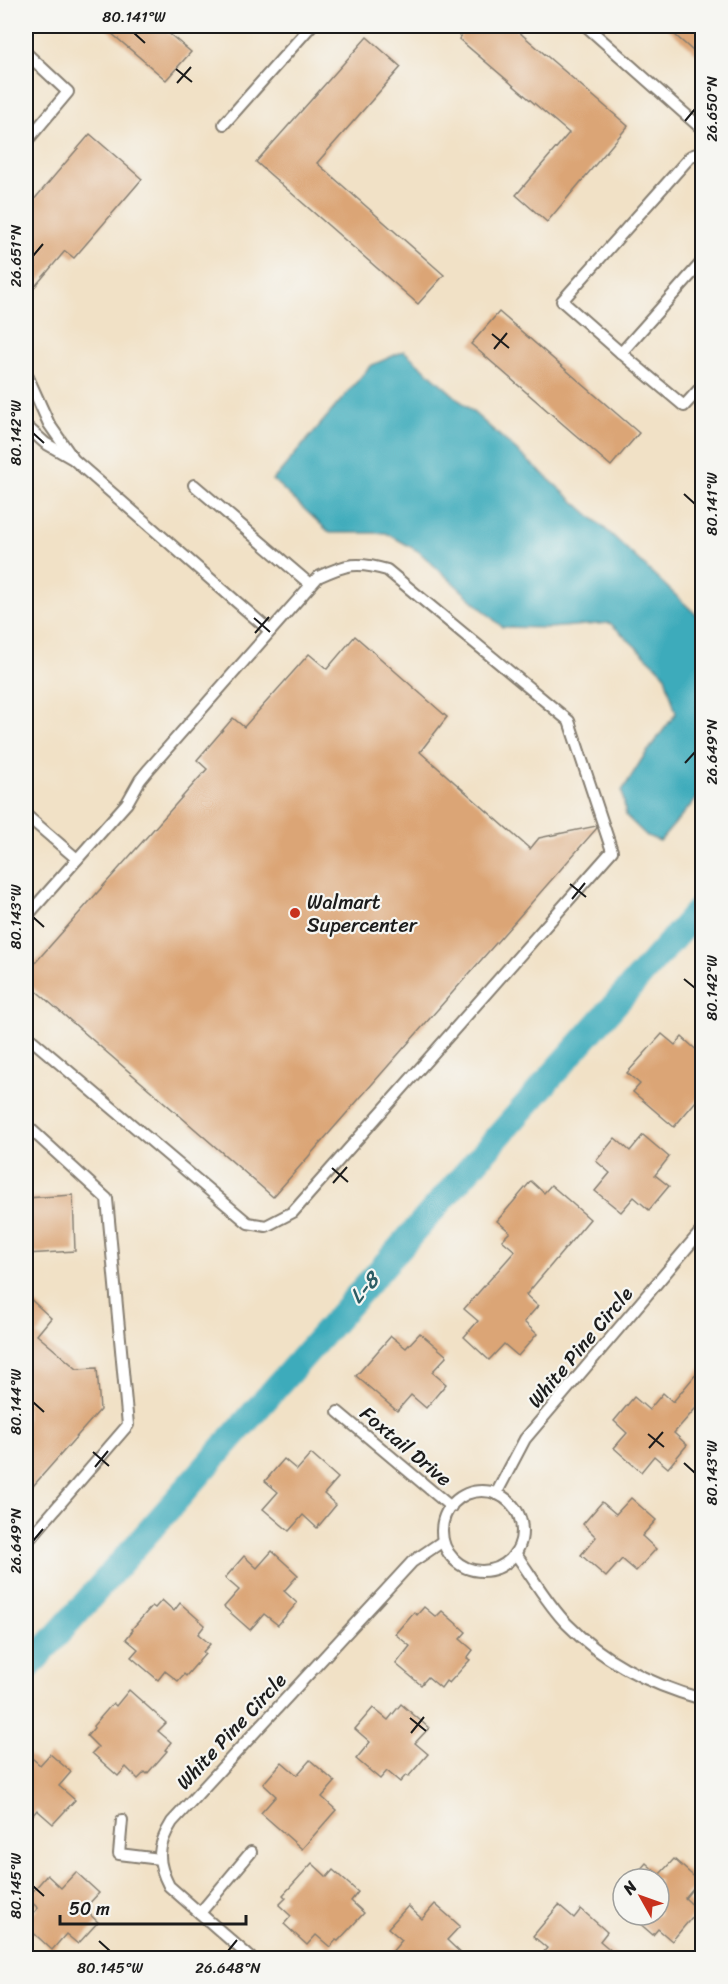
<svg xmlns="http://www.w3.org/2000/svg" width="728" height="1984" viewBox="0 0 728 1984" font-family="Sriracha,sans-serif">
  <rect width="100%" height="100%" fill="#f6f6f2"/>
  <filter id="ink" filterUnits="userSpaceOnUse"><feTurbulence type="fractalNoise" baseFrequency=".0167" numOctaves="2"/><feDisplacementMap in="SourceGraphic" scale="12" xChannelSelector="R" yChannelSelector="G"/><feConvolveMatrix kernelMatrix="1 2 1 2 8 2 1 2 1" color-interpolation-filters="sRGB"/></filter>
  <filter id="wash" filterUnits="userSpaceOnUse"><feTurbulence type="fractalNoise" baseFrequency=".008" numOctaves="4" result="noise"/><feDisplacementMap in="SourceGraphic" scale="24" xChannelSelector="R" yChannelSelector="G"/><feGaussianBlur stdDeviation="1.35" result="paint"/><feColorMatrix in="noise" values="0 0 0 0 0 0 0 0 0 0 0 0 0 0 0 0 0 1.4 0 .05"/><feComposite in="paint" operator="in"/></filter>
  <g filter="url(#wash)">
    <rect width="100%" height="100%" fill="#f1e1c6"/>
    <!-- water -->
    <path fill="#3dabbb" stroke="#2c646c" stroke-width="1.5" d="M404 351 613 536 702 620V792L660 841 647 836 626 816 622 791 642 759 676 713 664 673 610 623 549 628 502 627 418 551 386 533H330L273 480 370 366Z"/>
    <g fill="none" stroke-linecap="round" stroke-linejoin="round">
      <!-- canal -->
      <path stroke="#3dabbb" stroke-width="26" d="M26 1670 702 906"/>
    </g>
    <g id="blocks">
      <!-- building -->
      <g fill="#dba576">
        <path d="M103 26H160L191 52 166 80Z"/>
        <path d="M449 26H512L628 126 547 222 516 195 569 133 459 39 461 36Z"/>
        <path d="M665 26H702V59Z"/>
        <path d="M367 37 401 67 317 163 444 275 418 304 256 162Z"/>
        <path d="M90 134 142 179 74 258 65 251 26 297V209Z"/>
        <path d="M499 312 639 433 611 466 471 344Z"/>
        <path d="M355 636 447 717 420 752 530 849 539 838 596 826 597 828 273 1197 26 982V973L207 769 197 760 233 718 244 727 309 654 327 669Z"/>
        <path d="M662 1034 675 1045 682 1037 702 1055V1094L674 1127 633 1092 640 1084 627 1073Z"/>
        <path d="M643 1135 669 1157 655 1175 669 1186 649 1210 634 1197 621 1212 595 1191 610 1173 596 1161 615 1138 630 1151Z"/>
        <path d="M531 1181 544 1193 551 1185 590 1219 526 1295 538 1306 524 1322 537 1334 518 1356 504 1344 489 1360 464 1337 478 1321 464 1309 515 1251 502 1240 510 1232 497 1221Z"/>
        <path d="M73 1195 75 1251 26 1254V1198Z"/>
        <path d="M26 1295 51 1318 37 1335 77 1369 97 1368 100 1410 26 1494Z"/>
        <path d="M420 1333 447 1356 432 1372 446 1384 426 1408 411 1395 397 1411 356 1376 391 1336 406 1348Z"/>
        <path d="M702 1367V1401L674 1433 687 1445 668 1468 654 1456 641 1472 614 1448 627 1433 614 1421 634 1397 649 1410 663 1393 673 1402Z"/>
        <path d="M311 1454 338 1478 324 1494 336 1505 317 1528 303 1515 289 1531 263 1509 278 1492 265 1481 284 1459 297 1470Z"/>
        <path d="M631 1498 656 1520 642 1536 656 1549 636 1571 622 1559 606 1577 581 1555 596 1537 583 1524 602 1502 616 1514Z"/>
        <path d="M272 1551 298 1575 284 1591 297 1603 278 1625 264 1614 250 1630 224 1607 239 1590 225 1578 244 1556 257 1568Z"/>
        <path d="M162 1600 174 1611 180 1603 205 1625 198 1634 210 1644 203 1652 205 1654 186 1676 184 1674 178 1681 165 1671 158 1680 131 1657 138 1649 126 1639 133 1630 132 1629 152 1606 155 1608Z"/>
        <path d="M424 1607 436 1617 442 1611 466 1632 460 1639 473 1650 467 1658 470 1660 449 1683 446 1681 441 1688 428 1677 421 1685 396 1664 410 1646 395 1634 414 1612 417 1615Z"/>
        <path d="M129 1690 166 1723 158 1731 171 1742 165 1750 167 1751 147 1774 145 1772 138 1779 126 1767 118 1776 92 1753 98 1747 87 1736 94 1728 93 1726 113 1703 116 1706Z"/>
        <path d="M401 1704 429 1728 415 1743 428 1754 408 1777 406 1775 400 1782 387 1771 380 1779 356 1759 370 1742 355 1729 373 1708 388 1720Z"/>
        <path d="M26 1753 40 1765 50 1754 71 1772 59 1786 75 1800 53 1824 37 1810 26 1823Z"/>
        <path d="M310 1760 335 1782 322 1797 336 1810 302 1849 261 1813 276 1796 263 1784 282 1762 297 1775Z"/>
        <path d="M674 1859 699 1881 685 1898 698 1910 672 1941 658 1929 653 1935 630 1915H659V1879H632L646 1863 659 1875Z"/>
        <path d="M312 1863 327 1877 333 1870 358 1892 351 1901 364 1913 338 1941 336 1940 330 1947 316 1935 307 1945 284 1924 291 1916 279 1905 286 1898 283 1895Z"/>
        <path d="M76 1872 99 1893 84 1909 98 1922 78 1944 66 1934 52 1950 26 1926V1922L38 1908 27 1898 47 1875 61 1888Z"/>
        <path d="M435 1904 460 1926 447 1940 467 1959H386L402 1940 388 1928 408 1906 422 1919Z"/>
        <path d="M559 1905 574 1918 581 1909 607 1932 600 1941 621 1959H538L547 1948 533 1936Z"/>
      </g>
    </g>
  </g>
  <g filter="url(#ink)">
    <use href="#blocks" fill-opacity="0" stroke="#867e71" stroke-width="1.5"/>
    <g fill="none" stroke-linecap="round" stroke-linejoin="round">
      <defs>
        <g id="service">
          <path d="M586 26 702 129"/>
          <path d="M26 53 68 92 26 142"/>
          <path d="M224 124 311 26"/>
          <path d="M702 152 691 156 562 301 621 353 702 262"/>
          <path d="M621 353 684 406 702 386"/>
          <path d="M26 373 49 424 72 457"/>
          <path d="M26 426 45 443 73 459 270 631"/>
          <path d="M194 485 311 585"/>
          <path d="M26 815 77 859"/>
          <path d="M26 917 127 803 140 780 149 769 318 577C346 564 357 561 387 570L569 721 612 851 293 1212 266 1226 248 1223 26 1035"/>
          <path d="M26 1125 107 1199 128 1425 26 1543"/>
          <path d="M338 1412 451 1507"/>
          <circle cx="482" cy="1531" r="40"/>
          <path d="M496 1494 525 1439 702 1230"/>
          <path d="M515 1553C531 1575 548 1605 567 1624 604 1662 652 1685 702 1699"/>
          <path d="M122 1820 119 1854 160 1859"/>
          <path d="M200 1913 251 1852"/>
          <path d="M251 1958 169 1886C156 1861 157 1846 172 1822L412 1562 443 1541"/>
        </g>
      </defs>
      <!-- service casing -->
      <use href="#service" stroke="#867e71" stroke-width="14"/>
      <!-- service -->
      <use href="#service" stroke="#fff" stroke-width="10"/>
    </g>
  </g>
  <!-- ticks -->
  <path fill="none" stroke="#1c1c1c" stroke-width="2" d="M134 33 145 43M176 69 192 82M177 83 191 67M685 121 695 109M33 256 43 244M492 334 509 348M494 349 507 333M33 433 44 443M684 494 695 504M254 618 270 632M255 633 269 617M685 763 695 752M570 884 586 897M572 899 585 883M33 917 44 927M684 979 695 988M332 1168 348 1182M333 1183 347 1167M33 1402 44 1412M648 1434 664 1447M649 1448 663 1432M93 1452 109 1466M684 1463 695 1473M95 1467 108 1451M33 1541 43 1529M410 1718 426 1731M411 1733 424 1717M33 1886 44 1896M99 1941 110 1951M228 1951 237 1940"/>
  <!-- markers -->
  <circle fill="#c8321e" stroke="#f6f6f2" stroke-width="2" cx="295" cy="913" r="6"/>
  <g text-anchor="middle" stroke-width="4.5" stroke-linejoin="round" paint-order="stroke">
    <!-- poi labels -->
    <g font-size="20" fill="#1c1c1c" stroke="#f6f6f2" text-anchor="start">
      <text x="307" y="909">Walmart<tspan x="307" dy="23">Supercenter</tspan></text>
    </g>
    <!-- street labels -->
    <g font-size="20" fill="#1c1c1c" stroke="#f6f6f2">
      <text transform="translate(580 1347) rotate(-50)" y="7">White Pine Circle</text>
      <text transform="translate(406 1446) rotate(40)" y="7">Foxtail Drive</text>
      <text transform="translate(231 1731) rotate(-47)" y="7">White Pine Circle</text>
    </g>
    <!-- water labels -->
    <g font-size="21" font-style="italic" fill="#2b5c64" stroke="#f6f6f2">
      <text transform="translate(364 1288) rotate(-48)" y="7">L-8</text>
    </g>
  </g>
  <!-- margin -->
  <rect width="728" height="1984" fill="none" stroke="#f6f6f2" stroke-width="66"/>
  <!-- north arrow -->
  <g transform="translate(641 1897) rotate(310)"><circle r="28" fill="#f6f6f2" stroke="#9f9f9c" stroke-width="1.5"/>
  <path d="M0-4.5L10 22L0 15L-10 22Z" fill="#c8321e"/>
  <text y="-9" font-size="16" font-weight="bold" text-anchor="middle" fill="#1c1c1c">N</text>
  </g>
  <!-- scale -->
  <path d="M60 1915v9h186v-9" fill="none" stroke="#1c1c1c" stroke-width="3"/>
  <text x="69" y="1915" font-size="18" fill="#1c1c1c" stroke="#f6f6f2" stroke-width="4.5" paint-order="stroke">50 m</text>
  <rect x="33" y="33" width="662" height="1918" fill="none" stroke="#1c1c1c" stroke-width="2"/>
  <g font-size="15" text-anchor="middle" fill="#1c1c1c">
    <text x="134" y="22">80.141°W</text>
    <text transform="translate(712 109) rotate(-90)" y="5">26.650°N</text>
    <text transform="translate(16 256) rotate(-90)" y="5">26.651°N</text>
    <text transform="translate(16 433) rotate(-90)" y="5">80.142°W</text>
    <text transform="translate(712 504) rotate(-90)" y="5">80.141°W</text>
    <text transform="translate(712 752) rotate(-90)" y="5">26.649°N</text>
    <text transform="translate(16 917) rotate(-90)" y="5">80.143°W</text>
    <text transform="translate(712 988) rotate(-90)" y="5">80.142°W</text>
    <text transform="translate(16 1402) rotate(-90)" y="5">80.144°W</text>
    <text transform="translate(712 1473) rotate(-90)" y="5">80.143°W</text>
    <text transform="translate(16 1541) rotate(-90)" y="5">26.649°N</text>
    <text transform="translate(16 1886) rotate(-90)" y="5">80.145°W</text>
    <text x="110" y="1973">80.145°W</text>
    <text x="228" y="1973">26.648°N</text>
  </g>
</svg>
